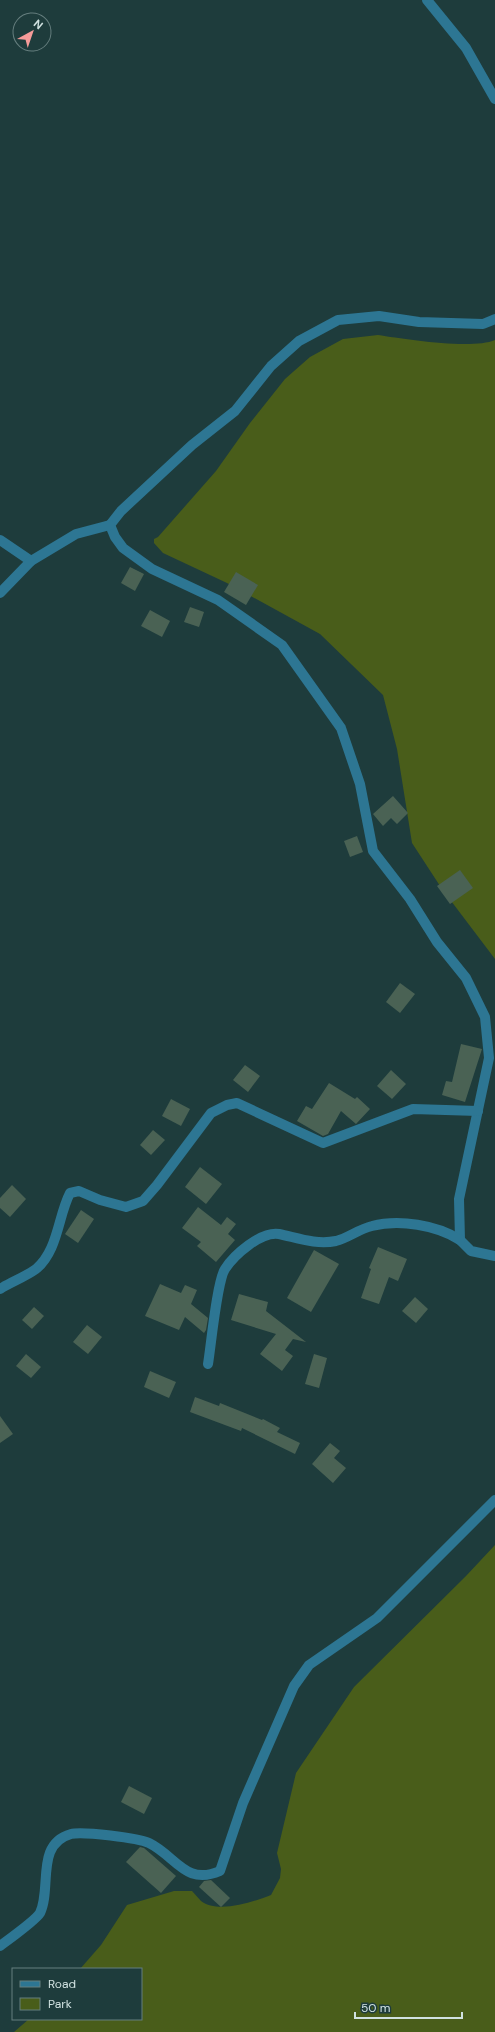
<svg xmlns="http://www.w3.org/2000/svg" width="495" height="2032" viewBox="0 0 495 2032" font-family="'DM Sans',sans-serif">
  <rect width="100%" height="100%" fill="#1e3c3c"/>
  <!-- green -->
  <g fill="#495d1a">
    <path d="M378 335C404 339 472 350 495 340V959L442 889 412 843 397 749 383 695 320 634 227 583 163 553 154 543V539L158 537 216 471 250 423 285 379 310 357 343 339Z"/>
    <path d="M495 1545V2032H14L29 2019H141V1969H80L101 1945 127 1905 174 1891H192C195 1894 198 1898 201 1901 218 1914 253 1902 271 1895L280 1878 281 1869 277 1853 296 1773 354 1687 466 1576Z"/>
  </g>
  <!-- building -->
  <g fill="#4a6254">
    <path d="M130 567 144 574 135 591 121 583Z"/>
    <path d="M236 572 258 585 246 605 224 592Z"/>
    <path d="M190 607 204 612 199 627 184 622Z"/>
    <path d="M150 610 170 621 162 637 141 626Z"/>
    <path d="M393 796 408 813 397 824 391 818 383 826 373 814Z"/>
    <path d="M357 836 363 852 350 857 344 841Z"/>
    <path d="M460 870 473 888 450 904 437 886Z"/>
    <path d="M400 983 415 994 400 1013 386 1002Z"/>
    <path d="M461 1044 482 1049 465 1102 442 1095 446 1081 452 1082Z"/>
    <path d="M245 1065 260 1076 248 1092 233 1080Z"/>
    <path d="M391 1070 406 1084 392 1099 377 1086Z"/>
    <path d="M329 1083 355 1099 357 1097 370 1109 356 1124 341 1111 328 1134 323 1136 297 1121 306 1106 312 1109Z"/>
    <path d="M171 1099 190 1109 181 1126 162 1116Z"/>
    <path d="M153 1130 165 1140 151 1155 140 1145Z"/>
    <path d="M200 1167 222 1184 206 1204 185 1187Z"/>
    <path d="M12 1185 26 1199 10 1217 0 1208V1198Z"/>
    <path d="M198 1207 221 1225 227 1217 236 1224 228 1234 235 1240 216 1262 197 1246 201 1242 182 1228Z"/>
    <path d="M81 1210 94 1219 78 1243 65 1234Z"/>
    <path d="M378 1247 407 1259 398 1281 389 1277 379 1304 361 1298 371 1269 369 1268Z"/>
    <path d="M314 1250 339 1264 311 1312 287 1298Z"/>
    <path d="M160 1284 181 1293 185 1285 197 1290 191 1304 208 1318 206 1330 204 1333 185 1317 179 1330 145 1316Z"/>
    <path d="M239 1294 268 1302 266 1311 306 1342 293 1339 285 1350 293 1356 282 1371 260 1354 276 1334 231 1320Z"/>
    <path d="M415 1297 428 1309 416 1323 402 1311Z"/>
    <path d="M34 1307 44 1316 32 1329 22 1320Z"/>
    <path d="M87 1325 102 1337 88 1354 73 1342Z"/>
    <path d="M26 1354 41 1367 31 1378 16 1366Z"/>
    <path d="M314 1354 327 1358 319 1388 305 1384Z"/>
    <path d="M150 1371 176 1382 169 1398 144 1387Z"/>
    <path d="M195 1397 219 1406 220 1403 262 1420 263 1419 280 1428 277 1432 300 1443 295 1454 242 1428 241 1431 190 1412Z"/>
    <path d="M0 1416 13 1434 0 1443Z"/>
    <path d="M330 1443 340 1451 334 1458 346 1468 333 1483 312 1464Z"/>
    <path d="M129 1786 152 1798 144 1814 121 1802Z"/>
    <path d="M140 1847 144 1848 176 1876 161 1893 126 1862Z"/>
    <path d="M211 1880 230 1898 221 1907 199 1887 204 1881Z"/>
  </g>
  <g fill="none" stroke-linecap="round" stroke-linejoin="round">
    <!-- minor -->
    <g stroke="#2d7693" stroke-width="10">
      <path d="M427 0 466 48 495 99"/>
      <path d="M495 319 483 324 419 322 379 316 338 320 299 341 271 366 235 411 192 445 121 511 110 525 115 537 123 548 152 569 218 600 282 645 341 728 360 784 373 851 410 899 437 942 466 978 485 1017 489 1058 459 1199 460 1240 471 1251 495 1256"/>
      <path d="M0 540 31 561"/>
      <path d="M0 593 31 561 76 534 110 525"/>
      <path d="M0 1289C11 1282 25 1277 36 1269 58 1251 58 1216 70 1193L79 1191 100 1200 126 1207 143 1201 157 1185 211 1113 227 1105 237 1103 323 1143 413 1109 478 1111"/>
      <path d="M208 1364C211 1346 217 1281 225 1269 234 1255 261 1231 279 1234 298 1238 316 1245 336 1241 348 1238 359 1229 372 1226 399 1219 437 1225 460 1240"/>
      <path d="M0 1946C8 1940 36 1920 40 1913 52 1888 35 1844 71 1834 82 1831 139 1838 149 1843 176 1856 185 1886 220 1871L243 1803 294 1686 309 1665 377 1618 495 1500"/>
    </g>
  </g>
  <!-- legend -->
  <rect x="12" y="1968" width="130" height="52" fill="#1e3c3c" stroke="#657e7e"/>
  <rect x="20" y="1981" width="20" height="6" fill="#2d7693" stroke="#657e7e"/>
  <text x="48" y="1988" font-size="12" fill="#d0e1e0">Road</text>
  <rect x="20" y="1998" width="20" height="12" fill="#495d1a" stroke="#657e7e"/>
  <text x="48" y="2008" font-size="12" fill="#d0e1e0">Park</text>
  <!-- north arrow -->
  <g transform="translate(32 32) rotate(40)"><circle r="19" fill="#1e3c3c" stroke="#657e7e"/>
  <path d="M0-3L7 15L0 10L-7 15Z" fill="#f59b99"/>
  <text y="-6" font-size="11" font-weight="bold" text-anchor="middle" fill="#d0e1e0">N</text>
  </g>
  <!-- scale -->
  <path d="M355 2012v6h107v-6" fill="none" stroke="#d0e1e0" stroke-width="2"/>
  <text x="361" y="2012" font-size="12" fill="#d0e1e0" stroke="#1e3c3c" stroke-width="3" paint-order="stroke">50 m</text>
</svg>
